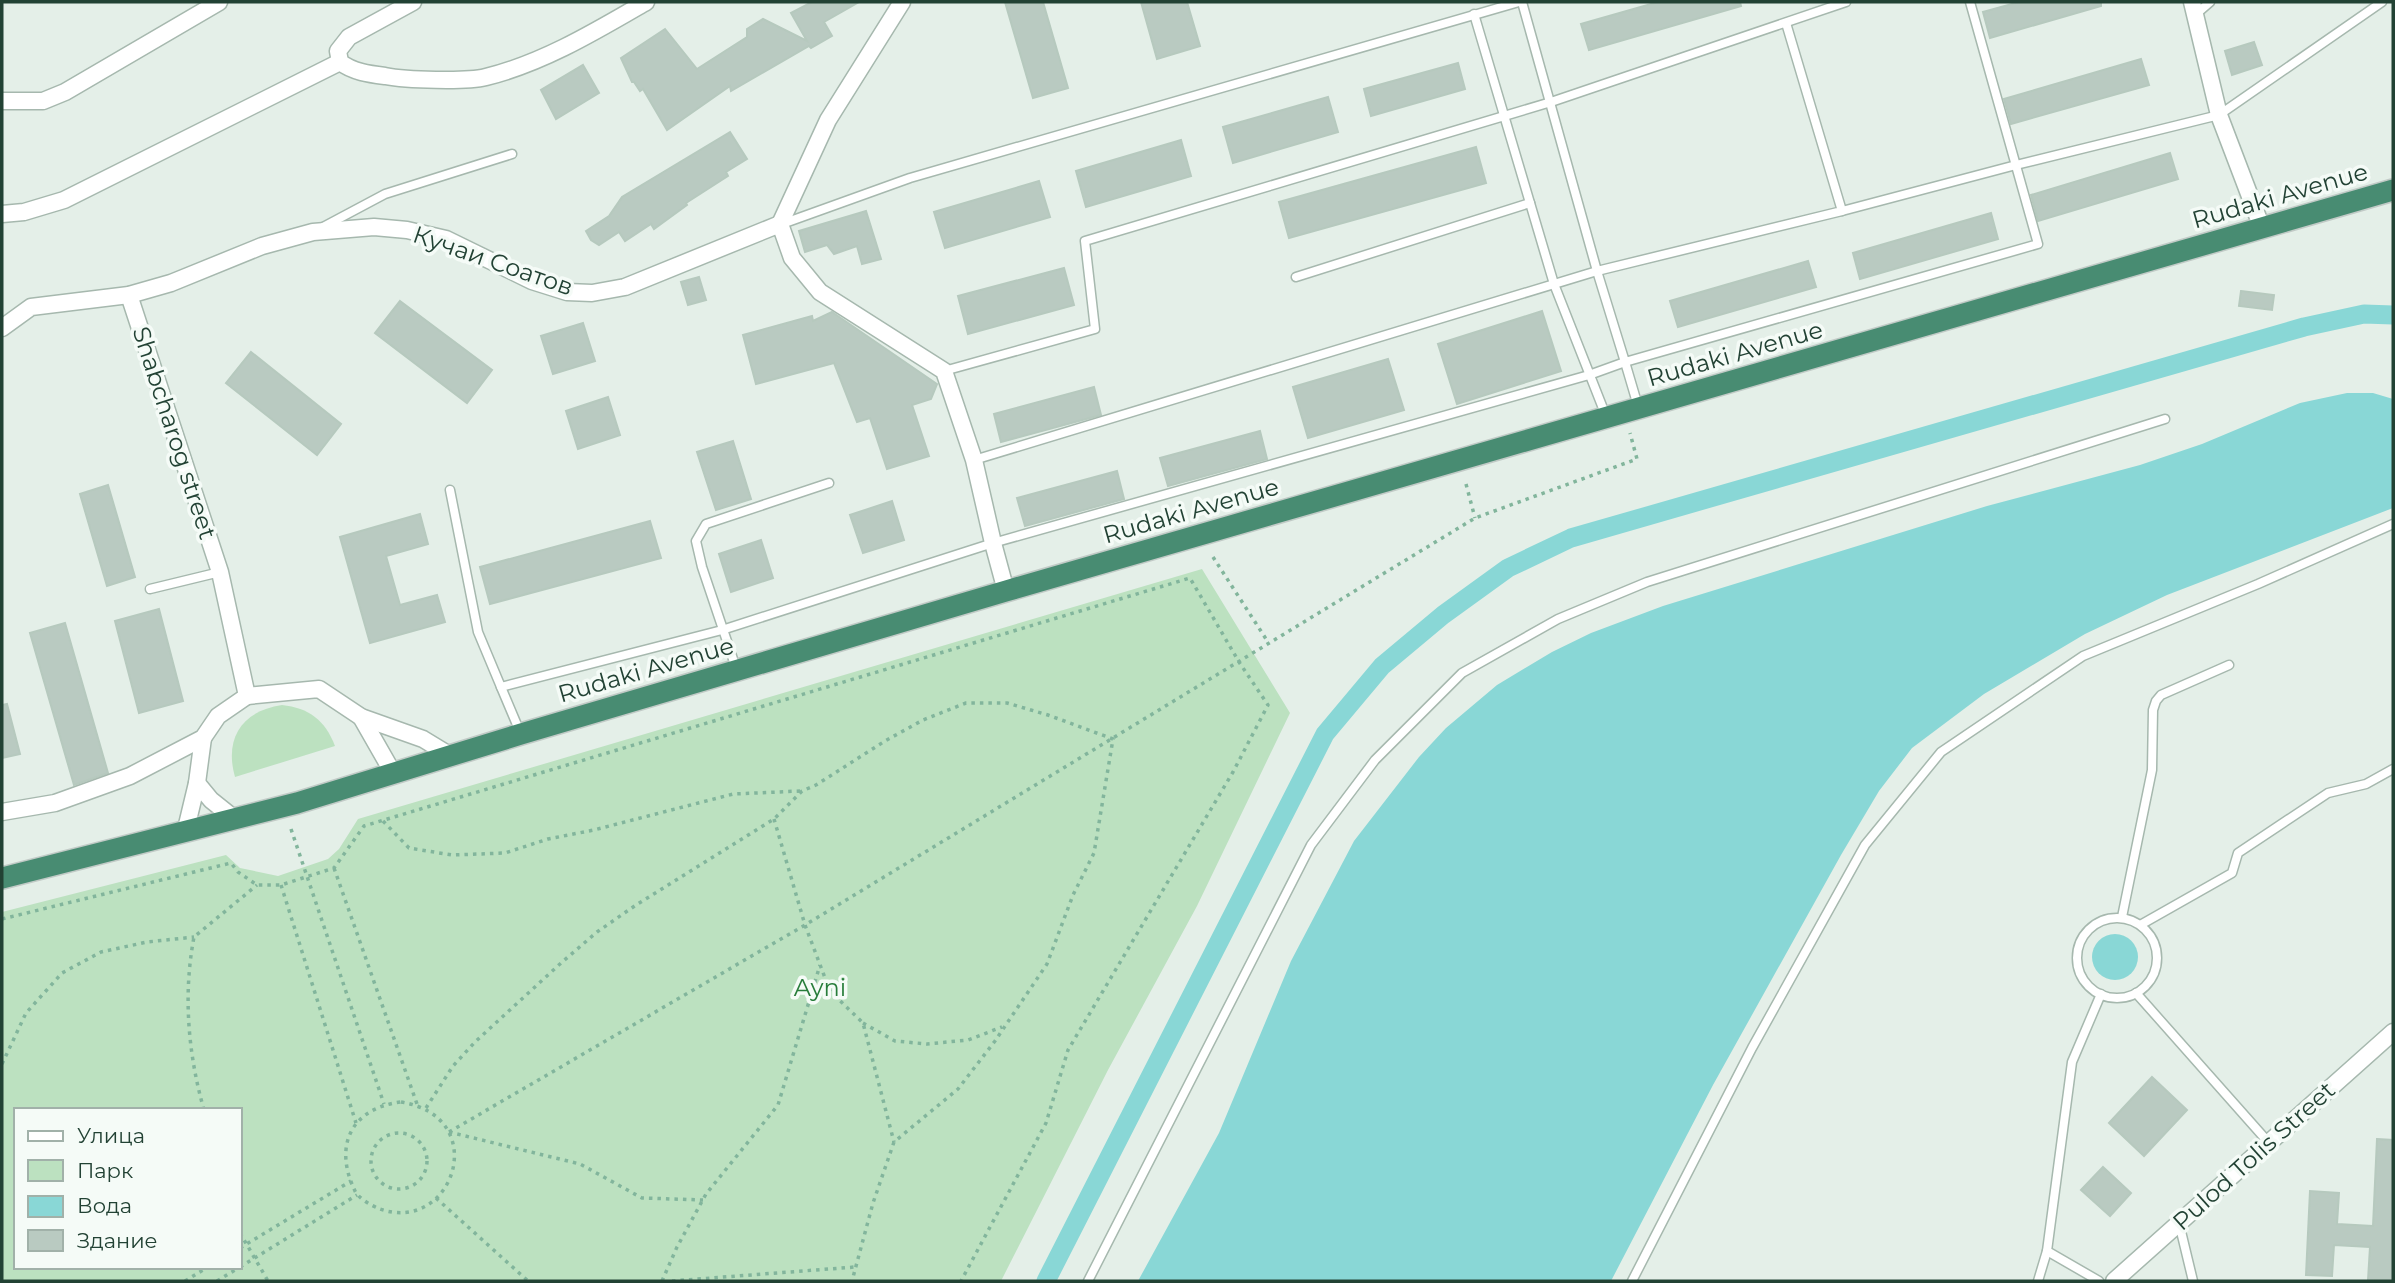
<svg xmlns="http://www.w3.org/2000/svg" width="2395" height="1283" viewBox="0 0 2395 1283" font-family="Montserrat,sans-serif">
  <rect width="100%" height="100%" fill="#e4efe8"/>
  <!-- green -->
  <g fill="#bce1c0" fill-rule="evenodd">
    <path d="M1202 569 1290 713 1197 906 1108 1070 1001 1281H2V912L226 855 240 868 278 876 328 859 339 849 358 819ZM16 1110H240V1267H16Z"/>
    <path d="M282 705C309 708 325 720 335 746L235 777C224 738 242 711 282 705Z"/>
  </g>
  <!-- water -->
  <g fill="#89d7d6">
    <path d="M2347 393H2373L2393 399V508L2167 595 2085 634 1984 694 1912 748 1879 791 1841 855 1713 1085 1611 1281H1138L1219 1133 1291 961 1354 841 1419 757 1446 728 1497 685 1552 652 1591 633 1663 606 1987 506 2140 465 2202 444 2300 403Z"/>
    <circle cx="2115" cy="957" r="23"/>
  </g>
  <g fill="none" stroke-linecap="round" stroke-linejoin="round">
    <!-- canal -->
    <path stroke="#89d7d6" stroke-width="19" d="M1046 1281 1325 734 1382 666 1443 615 1508 568 1571 538 2304 327 2364 314 2393 315"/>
  </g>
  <!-- building -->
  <g fill="#b9cac1" stroke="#b6c9be" stroke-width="2">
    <path d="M812 2H859L824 22 832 36 811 48 809 46 731 91 730 86 667 130 643 89 640 91 634 82H632L621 58 665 29 697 69 747 37V29L763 19 807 41 791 13Z"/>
    <path d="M1005 2H1043L1068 88 1033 98Z"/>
    <path d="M1141 2H1187L1200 46 1157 59Z"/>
    <path d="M1658 2H1740L1741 6 1589 50 1581 24Z"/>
    <path d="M2019 2H2101V6L1990 38 1983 12Z"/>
    <path d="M2254 42 2262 65 2232 75 2225 51Z"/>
    <path d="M2141 59 2149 85 2011 124 2004 99Z"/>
    <path d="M1458 63 1465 89 1371 116 1364 89Z"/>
    <path d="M583 65 599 93 556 119 541 90Z"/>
    <path d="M1328 97 1338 132 1233 163 1223 127Z"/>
    <path d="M730 132 747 159 726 172 728 176 686 203 687 205 654 229 651 224 625 241 619 232 599 245 591 240 586 231 609 216 622 197Z"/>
    <path d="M1181 140 1191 176 1086 207 1076 171Z"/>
    <path d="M1476 147 1486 183 1289 238 1279 202Z"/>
    <path d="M2170 153 2178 179 2038 221 2031 195Z"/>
    <path d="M1039 181 1050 217 945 248 934 212Z"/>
    <path d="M866 211 881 259 862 264 857 246 834 254 827 245 805 252 799 231Z"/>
    <path d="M1991 213 1998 239 1860 279 1853 253Z"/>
    <path d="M1808 261 1816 287 1678 327 1670 301Z"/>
    <path d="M1064 268 1074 305 968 334 958 296Z"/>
    <path d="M699 277 706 300 688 305 681 282Z"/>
    <path d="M2241 291 2274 295 2272 310 2239 306Z"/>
    <path d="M400 301 492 370 467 403 375 333Z"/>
    <path d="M1542 311 1561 371 1457 404 1438 344Z"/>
    <path d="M832 312 937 384 931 399 912 405 929 456 887 469 870 418 857 422 834 363 756 384 743 335 812 316 813 321Z"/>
    <path d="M583 323 595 361 553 374 541 336Z"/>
    <path d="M251 352 341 424 317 455 226 383Z"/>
    <path d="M1388 359 1404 410 1308 438 1293 387Z"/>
    <path d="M1094 387 1101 415 1001 442 994 414Z"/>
    <path d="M608 397 620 435 578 449 566 411Z"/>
    <path d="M1260 431 1267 459 1168 486 1160 458Z"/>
    <path d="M733 441 751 499 716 510 697 452Z"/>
    <path d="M1117 471 1124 499 1025 526 1017 498Z"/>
    <path d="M108 485 135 577 107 586 80 494Z"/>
    <path d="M892 501 904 540 863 553 850 515Z"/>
    <path d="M420 514 428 544 386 556 400 605 437 595 445 622 370 643 340 537Z"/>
    <path d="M650 521 661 558 490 604 480 567Z"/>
    <path d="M761 540 773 578 731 592 719 554Z"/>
    <path d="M159 609 183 701 139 713 115 621Z"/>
    <path d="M65 623 108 773 74 785 30 633Z"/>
    <path d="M7 704 20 754 2 758V705Z"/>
    <path d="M2152 1077 2187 1110 2144 1156 2109 1123Z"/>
    <path d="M2377 1139 2393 1140V1281L2368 1280 2370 1247 2334 1245 2332 1276 2306 1275 2310 1191 2339 1193 2337 1224 2373 1226Z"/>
    <path d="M2103 1167 2131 1193 2110 1216 2081 1190Z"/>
  </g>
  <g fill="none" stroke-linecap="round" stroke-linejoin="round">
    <defs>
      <g id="service">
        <path d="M1474 14 1554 284 1606 416"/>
        <path d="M2195 15 2210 2"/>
        <path d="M1786 23 1842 211 1597 271 1625 362 2038 244 1970 2"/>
        <path d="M1842 211 2016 165 2219 115 2382 2"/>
        <path d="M782 224 910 178 1519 2"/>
        <path d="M323 227 385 194 512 154"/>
        <path d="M1296 277 1530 203"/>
        <path d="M944 371 1095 329 1085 241 1551 102 1846 2"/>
        <path d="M974 460 1597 271 1522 2"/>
        <path d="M450 490 478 632 501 687 722 630 993 543 1589 375 1625 362 1638 406"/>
        <path d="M150 589 220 572"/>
        <path d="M736 668 702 567 696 541 706 524 829 483"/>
        <path d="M501 687 520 732"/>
        <path d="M2122 917 2152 770 2153 710 2156 701 2161 695 2229 665"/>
        <circle cx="2117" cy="958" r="40"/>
        <path d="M2142 924 2232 873 2238 853 2328 793 2366 784 2393 769"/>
        <path d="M2136 993 2269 1143"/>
        <path d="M2179 1223 2193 1281"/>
        <path d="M1088 1281 1311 845 1375 760 1462 673 1558 619 1647 582 2165 419"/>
        <path d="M1632 1281 1752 1048 1865 845 1941 752 2083 656 2258 584 2393 524"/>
        <path d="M2038 1281 2047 1251"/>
        <path d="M2099 1281 2047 1251 2072 1062 2101 994"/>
      </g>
      <g id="minor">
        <path d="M413 2 349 37 338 51 340 62C353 72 369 74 385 76 406 80 466 82 486 77 543 63 596 31 646 2"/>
        <path d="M902 2 828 120 780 224 792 258 820 292 944 371 974 460 993 543 1006 591"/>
        <path d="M2192 2 2219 115 2262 228"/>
        <path d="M2 101H43L65 92 219 2"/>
        <path d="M2 214 24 212 64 200 340 62"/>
        <path d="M2 328 31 307 129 295 171 283 262 246 313 232 374 227 407 230 446 239 532 281 567 292 592 293 625 287 780 224"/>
        <path d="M247 696 319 689 361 717 423 739 451 756"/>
        <path d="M361 717 393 773"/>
        <path d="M197 783 211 800 236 820"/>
        <path d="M2 812 55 803 130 776 203 738 218 716 247 696 220 572 129 295"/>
        <path d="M185 833 197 783 203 738"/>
        <path d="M2114 1281 2393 1032"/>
      </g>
      <path id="trunk" d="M2 878 297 803 521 734 1006 591 2393 190"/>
    </defs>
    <!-- service casing -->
    <use href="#service" stroke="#a6b8ae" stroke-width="11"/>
    <!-- minor casing -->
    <use href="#minor" stroke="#a6b8ae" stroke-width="19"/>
    <!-- trunk casing -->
    <use href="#trunk" stroke="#c1cac6" stroke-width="24"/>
    <!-- path -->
    <g stroke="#82b59c" stroke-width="3.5" stroke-dasharray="3.5 5" stroke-linecap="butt">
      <path d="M1466 484 1475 518"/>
      <path d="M1213 557 1268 642"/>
      <path d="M774 819 805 925 830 991 863 1023 894 1142"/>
      <path d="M383 821 409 848 452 855 505 853 548 839 594 830 733 794 800 791"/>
      <path d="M291 829 384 1104"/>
      <path d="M334 868 417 1104"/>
      <path d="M281 885 356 1123"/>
      <path d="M2 919 231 863 238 872 257 885H281L334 868 364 826 1190 578 1239 662 1268 705 1233 772 1068 1050 1046 1123 961 1281"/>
      <path d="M863 1023 895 1041 927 1044 968 1040 1002 1027"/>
      <path d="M2 1064 26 1013 62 973 101 952 147 942 194 937"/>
      <path d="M401 1102C493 1117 453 1235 380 1209 372 1206 358 1198 355 1191 333 1146 351 1108 401 1102Z"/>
      <path d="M426 1108 453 1066 475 1042 561 963 597 932 636 905 774 819 802 791 816 785 885 741 923 720 966 703H1007L1048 715 1113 739 1094 853 1073 895 1047 964 995 1041 958 1089 894 1142 873 1203 852 1281"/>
      <path d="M204 1110C188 1054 183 994 194 937L257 885"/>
      <path d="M449 1132 805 925 1475 518 1637 459 1630 433"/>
      <path d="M449 1132 580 1164 642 1198 703 1200"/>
      <circle cx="399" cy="1161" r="28"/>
      <path d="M436 1198 528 1281"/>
      <path d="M240 1233 268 1281"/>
      <path d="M240 1248 351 1181"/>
      <path d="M240 1267 357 1195"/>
      <path d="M185 1281 208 1267"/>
      <path d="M217 1281 240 1267"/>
      <path d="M662 1281 677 1247 706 1194 778 1105 820 965"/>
      <path d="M672 1281 855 1267"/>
    </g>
    <!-- service -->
    <use href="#service" stroke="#fff" stroke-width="8"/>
    <!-- minor -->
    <use href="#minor" stroke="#fff" stroke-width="16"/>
    <!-- trunk -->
    <use href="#trunk" stroke="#488c72" stroke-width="21"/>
  </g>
  <g text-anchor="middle" stroke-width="7" stroke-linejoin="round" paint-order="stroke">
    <!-- street labels -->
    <g font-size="24" fill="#224234" stroke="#f5fbf7">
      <text transform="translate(2280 196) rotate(-16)" y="8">Rudaki Avenue</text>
      <text transform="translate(493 261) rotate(19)" y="8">Кучаи Соатов</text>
      <text transform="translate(1735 354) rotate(-16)" y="8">Rudaki Avenue</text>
      <text transform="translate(174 433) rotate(72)" y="8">Shabcharog street</text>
      <text transform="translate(1191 511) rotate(-16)" y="8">Rudaki Avenue</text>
      <text transform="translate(646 670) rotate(-16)" y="8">Rudaki Avenue</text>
      <text transform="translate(2254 1156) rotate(-42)" y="8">Pulod Tolis Street</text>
    </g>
    <!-- park labels -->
    <g font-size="24" fill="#287d3b" stroke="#f5fbf7">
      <text x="820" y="996">Ayni</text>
    </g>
  </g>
  <!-- border -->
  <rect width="2395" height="1283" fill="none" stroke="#224234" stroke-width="7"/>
  <!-- legend -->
  <rect x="14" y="1108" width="228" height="161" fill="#f5fbf7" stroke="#a1b1a9" stroke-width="2"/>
  <rect x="28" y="1131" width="35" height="10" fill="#ffffff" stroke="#a1b1a9" stroke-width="2"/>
  <text x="77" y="1143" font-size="21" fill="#224234">Улица</text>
  <rect x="28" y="1160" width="35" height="21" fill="#bce1c0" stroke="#a1b1a9" stroke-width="2"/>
  <text x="77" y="1178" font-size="21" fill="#224234">Парк</text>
  <rect x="28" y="1196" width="35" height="21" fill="#89d7d6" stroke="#a1b1a9" stroke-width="2"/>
  <text x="77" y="1213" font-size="21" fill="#224234">Вода</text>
  <rect x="28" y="1230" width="35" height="21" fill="#b9cac1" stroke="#a1b1a9" stroke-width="2"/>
  <text x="77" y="1248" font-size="21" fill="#224234">Здание</text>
</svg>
